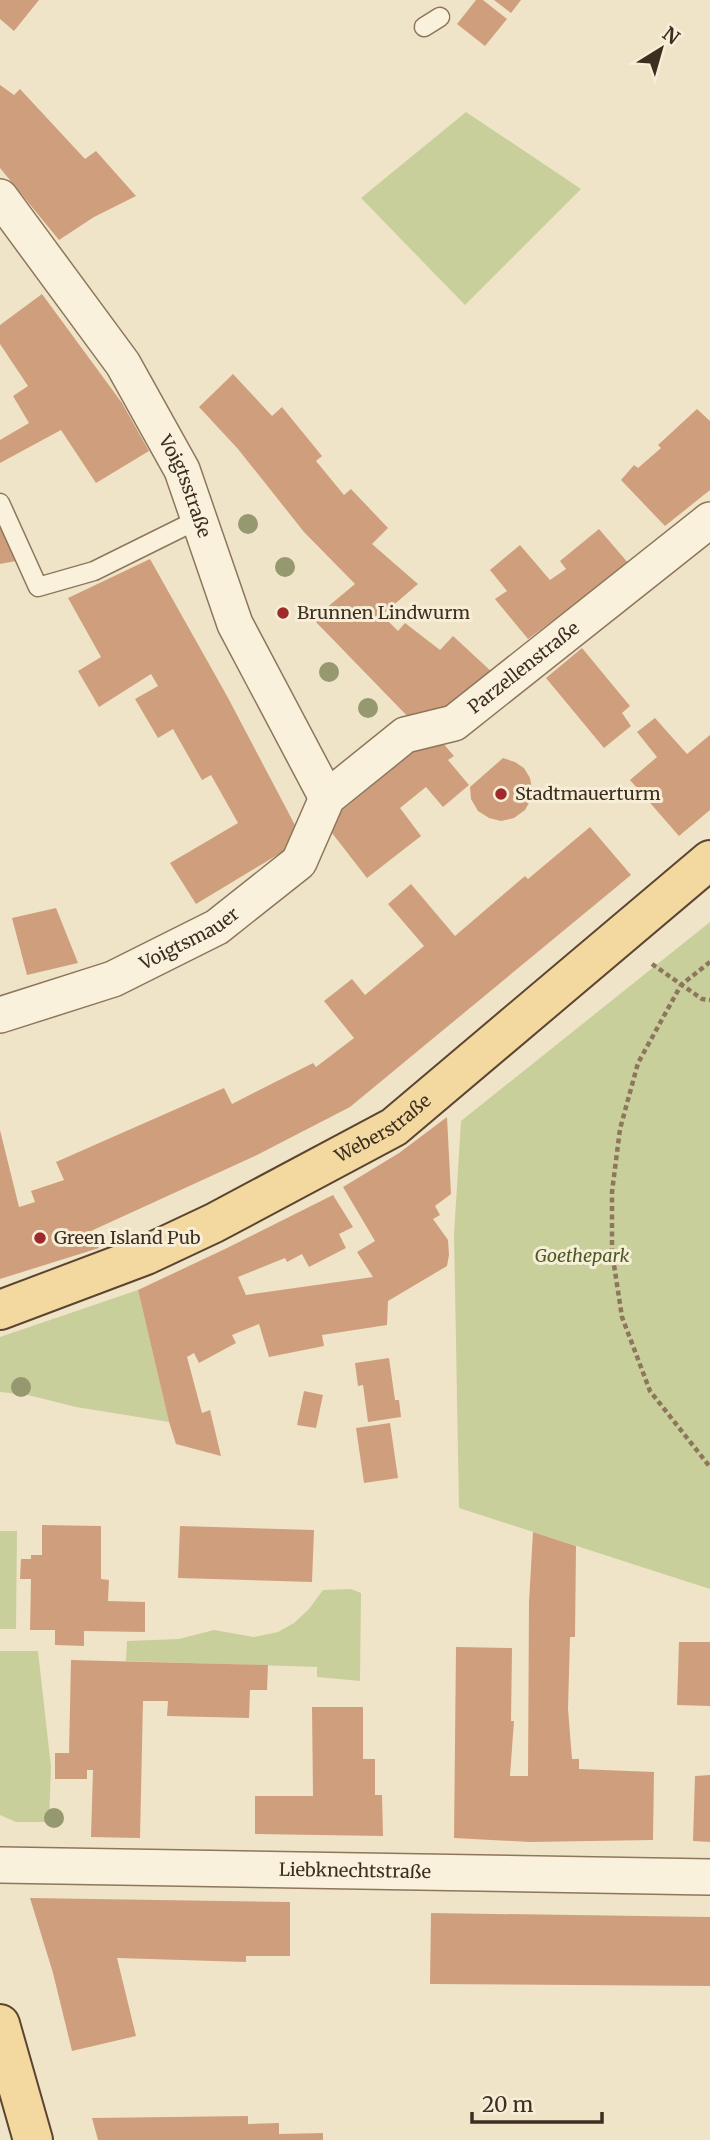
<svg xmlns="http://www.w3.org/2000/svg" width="710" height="2140" viewBox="0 0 710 2140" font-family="Merriweather,serif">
  <rect width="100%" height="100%" fill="#f0e4c8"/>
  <!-- green -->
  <g fill="#c9cf9b">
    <path d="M466 112 581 189 465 305 361 198Z"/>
    <path d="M710 922V1589L459 1508 454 1234 461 1121Z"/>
    <path d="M138 1290 169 1422 76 1407 28 1395 0 1392V1337Z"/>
    <path d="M0 1531H17L16 1629H0Z"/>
    <path d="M351 1589 361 1593 360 1681 317 1677V1667L126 1661 127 1641 179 1639 214 1630 254 1637 278 1632 294 1623 309 1609 323 1590Z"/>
    <path d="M0 1651H38L51 1767 49 1822H16L0 1815Z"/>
  </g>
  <!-- building -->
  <g fill="#cf9f7d">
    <path d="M0 0H39L14 31 0 19Z"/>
    <path d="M476 0H483L507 19 485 46 457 24Z"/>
    <path d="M494 0H521L511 13Z"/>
    <path d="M0 85 14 95 20 89 85 159 96 151 136 196 94 217 59 240 0 168Z"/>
    <path d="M42 294 122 403 149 451 96 483 61 430 0 463V440L29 423 13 396 28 386 0 344V325Z"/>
    <path d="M233 374 272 416 282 407 322 456 316 461 344 495 351 489 388 528 372 544 418 584 382 615 398 631 405 623 440 650 453 636 493 673 429 722 414 723 313 619 355 584 304 532 238 449 199 407Z"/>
    <path d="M697 409 710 421V490L665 526 621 480 634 465 638 468 661 448 658 445Z"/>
    <path d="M0 524 16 561 0 564Z"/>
    <path d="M599 529 629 564 590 598 558 617 528 639 495 599 507 591 490 570 520 545 550 580 566 569 560 561Z"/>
    <path d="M150 559 227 696 296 827 289 848 196 904 170 863 238 823 211 775 202 780 173 729 158 738 135 699 158 686 151 674 99 707 78 671 101 657 68 598Z"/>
    <path d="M582 648 630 706 622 713 631 726 604 748 546 678Z"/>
    <path d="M655 718 687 754 710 735V810L679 836 630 780 657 757 637 732Z"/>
    <path d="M435 734 454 756 448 760 469 785 443 807 426 787 400 808 421 836 367 878 332 833 334 817Z"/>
    <path d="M503 758 515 762 524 768 530 778 532 789 530 801 525 810 514 818 501 821 489 818 478 811 471 799 470 787Z"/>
    <path d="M590 827 631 875 350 1107 257 1155 91 1231 99 1248 0 1279V1130L19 1207 35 1202 31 1191 64 1180 56 1162 224 1088 232 1104 313 1063 316 1067 354 1038 324 1001 352 979 365 995 424 946 388 904 411 884 455 936 525 876 528 879Z"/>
    <path d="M56 908 78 963 27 975 12 918Z"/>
    <path d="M447 1117 451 1194 435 1206 440 1215 433 1219 448 1240 449 1255 447 1266 388 1301 387 1325 322 1335 324 1346 269 1357 259 1324 232 1335 236 1343 199 1363 194 1353 187 1357 202 1413 210 1410 221 1456 176 1444 169 1422 138 1290 225 1249 333 1195 353 1227 339 1234 346 1248 309 1267 302 1254 287 1262 285 1258 238 1277 246 1295 373 1277 357 1252 375 1241 343 1187 399 1153Z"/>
    <path d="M389 1358 395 1400H399L401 1417 368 1422 363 1385 358 1386 355 1363Z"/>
    <path d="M304 1391 323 1395 316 1428 297 1425Z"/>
    <path d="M390 1423 398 1478 364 1483 356 1428Z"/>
    <path d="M42 1525 101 1526V1579L109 1580 108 1601 145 1602V1632L84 1631V1646L55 1645V1630H30L31 1579H20L21 1559H31V1555H42Z"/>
    <path d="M180 1526 314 1530 312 1582 178 1578Z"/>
    <path d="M533 1532 576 1546 575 1637H570L568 1709 572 1759H579V1769L654 1772 653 1840 530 1842 454 1838 456 1647 512 1648 511 1721H514L510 1776H528L529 1602Z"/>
    <path d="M679 1642H710V1706L677 1705Z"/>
    <path d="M71 1660 268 1665 267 1690H250L249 1718 167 1716 168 1701H143L140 1838 91 1837 93 1770H87V1779H55V1753H69Z"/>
    <path d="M312 1707H363V1759H375V1795H382L383 1836 255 1834V1796H313Z"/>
    <path d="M710 1775V1842L693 1841 695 1776Z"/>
    <path d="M30 1898 290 1902V1956H246V1962L117 1958 136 2036 72 2051 53 1973Z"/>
    <path d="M431 1913 710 1917V1986L430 1984Z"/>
    <path d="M248 2116V2124L279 2123V2134L323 2133V2140H98L92 2118Z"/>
  </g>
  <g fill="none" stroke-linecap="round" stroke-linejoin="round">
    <defs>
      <g id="lane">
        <path d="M424 27 440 17"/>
        <path d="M0 503 38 587 94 571 199 519"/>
      </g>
      <g id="street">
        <path id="s1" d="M0 197 123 364 182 470 235 624 327 798"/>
        <path id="s2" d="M0 1015 113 979 217 927 299 862 327 798 405 735 454 723 710 520"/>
        <path id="s3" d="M0 1865 710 1877"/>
      </g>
      <g id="primary">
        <path id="s4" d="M0 1310 146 1255 214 1223 394 1127 710 860"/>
        <path d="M0 2024 33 2140"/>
      </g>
    </defs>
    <!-- lane casing -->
    <use href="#lane" stroke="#8d765c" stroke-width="21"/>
    <!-- street casing -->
    <use href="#street" stroke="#8d765c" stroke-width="38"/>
    <!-- primary casing -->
    <use href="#primary" stroke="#5b4430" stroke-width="42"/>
    <!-- path -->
    <g stroke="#8d765c" stroke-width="4.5" stroke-dasharray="5 3.5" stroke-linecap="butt">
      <path d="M710 962 681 985 638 1063 620 1129 612 1192V1252L622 1317 650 1391 710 1467"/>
      <path d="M652 964 702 999 710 1000"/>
    </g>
    <!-- lane -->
    <use href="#lane" stroke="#faf1dc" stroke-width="18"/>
    <!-- street -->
    <use href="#street" stroke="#faf1dc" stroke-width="35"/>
    <!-- primary -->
    <use href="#primary" stroke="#f3d9a0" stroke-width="38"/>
  </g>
  <!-- trees -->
  <g fill="#96986f">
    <circle cx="248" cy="524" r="10"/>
    <circle cx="285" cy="567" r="10"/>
    <circle cx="329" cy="672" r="10"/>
    <circle cx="368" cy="708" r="10"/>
    <circle cx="21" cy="1387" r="10"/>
    <circle cx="54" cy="1818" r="10"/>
  </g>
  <!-- markers -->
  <g fill="#9e2a2b" stroke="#f7eed8" stroke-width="2.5">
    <circle cx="283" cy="613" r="7"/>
    <circle cx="501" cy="794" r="7"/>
    <circle cx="40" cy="1238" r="7"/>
  </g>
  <g text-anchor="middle" stroke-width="6" stroke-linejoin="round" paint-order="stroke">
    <!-- street labels -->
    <g font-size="18" fill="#3d2e20" stroke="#f7eed8">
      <text dy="6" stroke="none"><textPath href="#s1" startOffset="345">Voigtsstraße</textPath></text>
      <text dy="6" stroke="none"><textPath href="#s2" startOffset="649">Parzellenstraße</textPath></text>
      <text dy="6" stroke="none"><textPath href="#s2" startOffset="205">Voigtsmauer</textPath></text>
      <text dy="6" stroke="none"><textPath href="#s4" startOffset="425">Weberstraße</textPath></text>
      <text dy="6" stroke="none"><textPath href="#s3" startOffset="355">Liebknechtstraße</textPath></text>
    </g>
    <!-- poi labels -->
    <g font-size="18" fill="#3d2e20" stroke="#f7eed8" text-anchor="start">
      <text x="297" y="619">Brunnen Lindwurm</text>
      <text x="515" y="800">Stadtmauerturm</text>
      <text x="54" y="1244">Green Island Pub</text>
    </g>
    <!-- park labels -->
    <g font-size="18" font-style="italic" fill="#4d5a26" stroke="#f7eed8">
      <text x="582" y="1262">Goethepark</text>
    </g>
  </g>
  <!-- north arrow -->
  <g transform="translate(661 49) rotate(37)" stroke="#f7eed8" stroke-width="5" paint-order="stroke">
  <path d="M0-5L12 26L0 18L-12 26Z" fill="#3d2e20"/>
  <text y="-10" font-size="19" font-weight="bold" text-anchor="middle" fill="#3d2e20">N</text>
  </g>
  <!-- scale -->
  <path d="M472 2112v10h130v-10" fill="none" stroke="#3d2e20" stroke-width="3.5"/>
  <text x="482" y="2112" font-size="21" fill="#3d2e20" stroke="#f7eed8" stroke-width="5" paint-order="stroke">20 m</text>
</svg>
